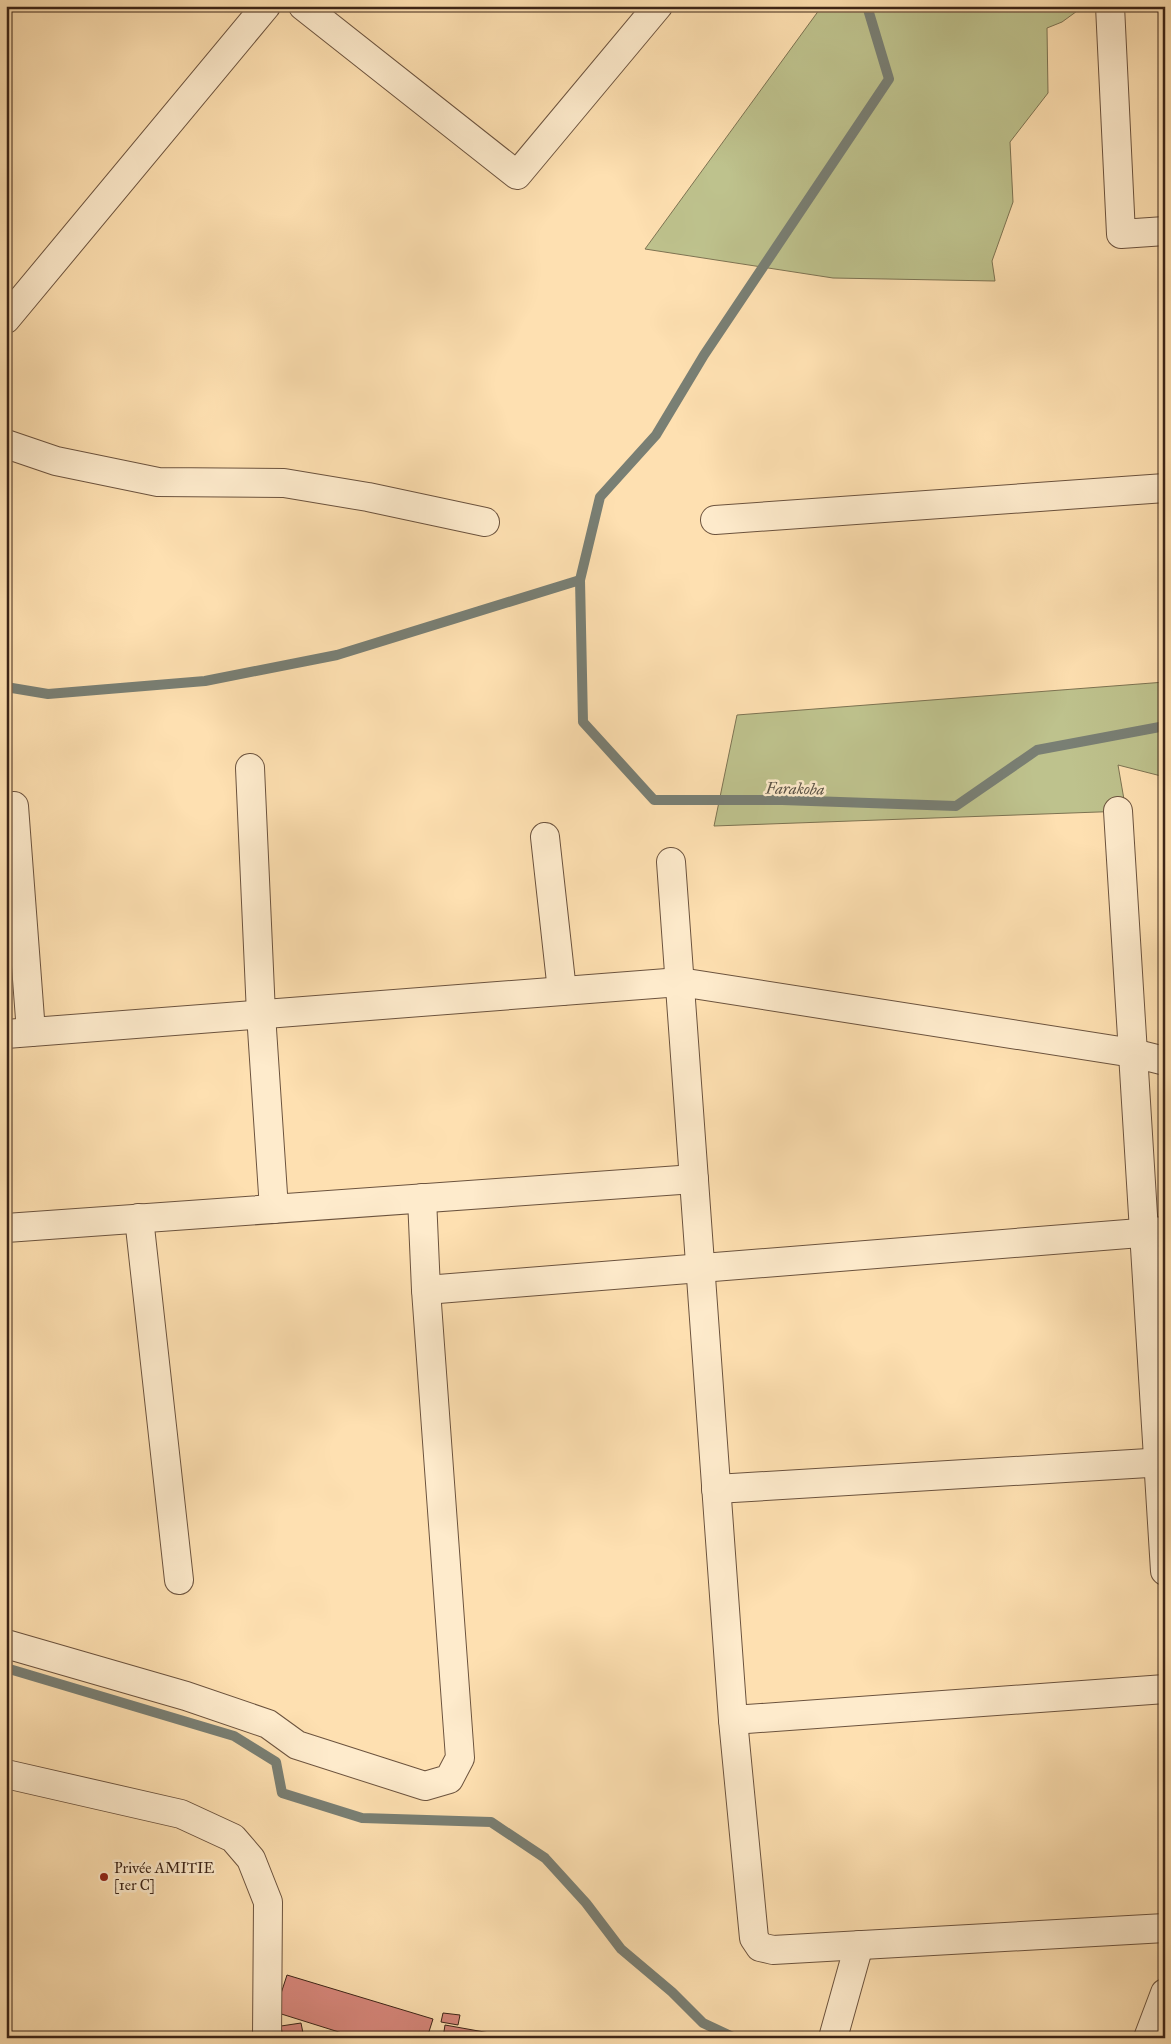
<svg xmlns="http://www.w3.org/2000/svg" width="1171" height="2044" viewBox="0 0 1171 2044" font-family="'IM FELL Great Primer',serif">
  <rect width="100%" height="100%" fill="#fee0b1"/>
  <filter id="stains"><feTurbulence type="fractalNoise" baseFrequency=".004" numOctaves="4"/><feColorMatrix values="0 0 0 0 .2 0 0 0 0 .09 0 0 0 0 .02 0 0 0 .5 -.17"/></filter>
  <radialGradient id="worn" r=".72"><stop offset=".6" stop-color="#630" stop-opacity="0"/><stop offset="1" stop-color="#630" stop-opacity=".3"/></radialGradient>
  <!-- green -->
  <g fill="#bec28d" stroke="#7d7352">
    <path d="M822 6H1084L1062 22 1047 28 1048 93 1010 142 1013 202 992 261 995 281 833 278 645 249Z"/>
    <path d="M1165 682V777L1118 765 1126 811 714 826 737 715Z"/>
  </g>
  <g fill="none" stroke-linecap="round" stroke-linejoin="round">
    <!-- stream -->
    <g stroke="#797f74" stroke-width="10">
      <path d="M867 6 889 79 704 355 656 435 600 497 580 580 583 722 654 800H782L956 806 1037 750 1165 726"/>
      <path d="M6 687 48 694 205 681 337 655 580 580"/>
      <path d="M6 1668 234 1736 276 1762 282 1793 362 1818 491 1822 545 1858 586 1903 621 1949 672 1992 703 2023 735 2038"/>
    </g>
  </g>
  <!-- building -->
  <g fill="#d8877c" stroke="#3c2417">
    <path d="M287 1975 433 2019 427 2038H358L275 2012Z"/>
    <path d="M443 2013 460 2015 458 2025 441 2022Z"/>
    <path d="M301 2023 304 2038H283L281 2026Z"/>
    <path d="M445 2025 501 2035 500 2038H443Z"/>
  </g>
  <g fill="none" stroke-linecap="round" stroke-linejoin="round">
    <defs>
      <g id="minor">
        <path d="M303 6 517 175 658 6"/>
        <path d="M1110 6 1121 234 1165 231"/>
        <path d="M6 319 266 6"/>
        <path d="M6 444 56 461 158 482 284 483 368 497 485 522"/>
        <path d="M715 520 1165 488"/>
        <path d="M250 768 261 1014 274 1209"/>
        <path d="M14 806 31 1032"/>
        <path d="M1118 811 1165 1571"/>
        <path d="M545 837 562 991"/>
        <path d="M671 862 733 1720 754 1938 760 1947 773 1950 1165 1928"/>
        <path d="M6 1034 680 982 1133 1053 1165 1061"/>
        <path d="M139 1218 179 1580"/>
        <path d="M6 1228 694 1179"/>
        <path d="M426 1290 1165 1231"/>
        <path d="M716 1489 1165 1462"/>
        <path d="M6 1644 186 1696 268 1724 297 1745 425 1786 449 1779 460 1758 426 1290 422 1198"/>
        <path d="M733 1720 1165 1689"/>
        <path d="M6 1774 181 1814 233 1838 251 1859 268 1902 267 2038"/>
        <path d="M833 2038 859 1945"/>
        <path d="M1148 2038 1165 1993"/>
      </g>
    </defs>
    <!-- minor casing -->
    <use href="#minor" stroke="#6c533e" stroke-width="30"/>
    <!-- minor -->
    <use href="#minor" stroke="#feebcc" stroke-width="28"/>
  </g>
  <!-- markers -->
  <circle fill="#8f2418" stroke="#feebcc" stroke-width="2" cx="104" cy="1877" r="5"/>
  <g text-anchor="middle" stroke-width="5" stroke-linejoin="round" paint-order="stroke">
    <!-- poi labels -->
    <g font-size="15" fill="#3c2417" stroke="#feebcc" text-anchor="start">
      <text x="114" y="1873">Privée AMITIE<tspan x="114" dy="17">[1er C]</tspan></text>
    </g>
    <!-- water labels -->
    <g font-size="16" font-style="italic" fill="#5a5246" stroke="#feebcc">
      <text transform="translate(795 788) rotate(1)" y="6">Farakoba</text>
    </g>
  </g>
  <!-- margin -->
  <rect width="1171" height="2044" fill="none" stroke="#fee0b1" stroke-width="25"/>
  <rect x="8" y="8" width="1156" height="2029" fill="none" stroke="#3c2417" stroke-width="2.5"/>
  <rect x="12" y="12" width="1146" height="2019" fill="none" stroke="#3c2417"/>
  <rect width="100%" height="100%" filter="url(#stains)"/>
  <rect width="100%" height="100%" fill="url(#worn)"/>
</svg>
